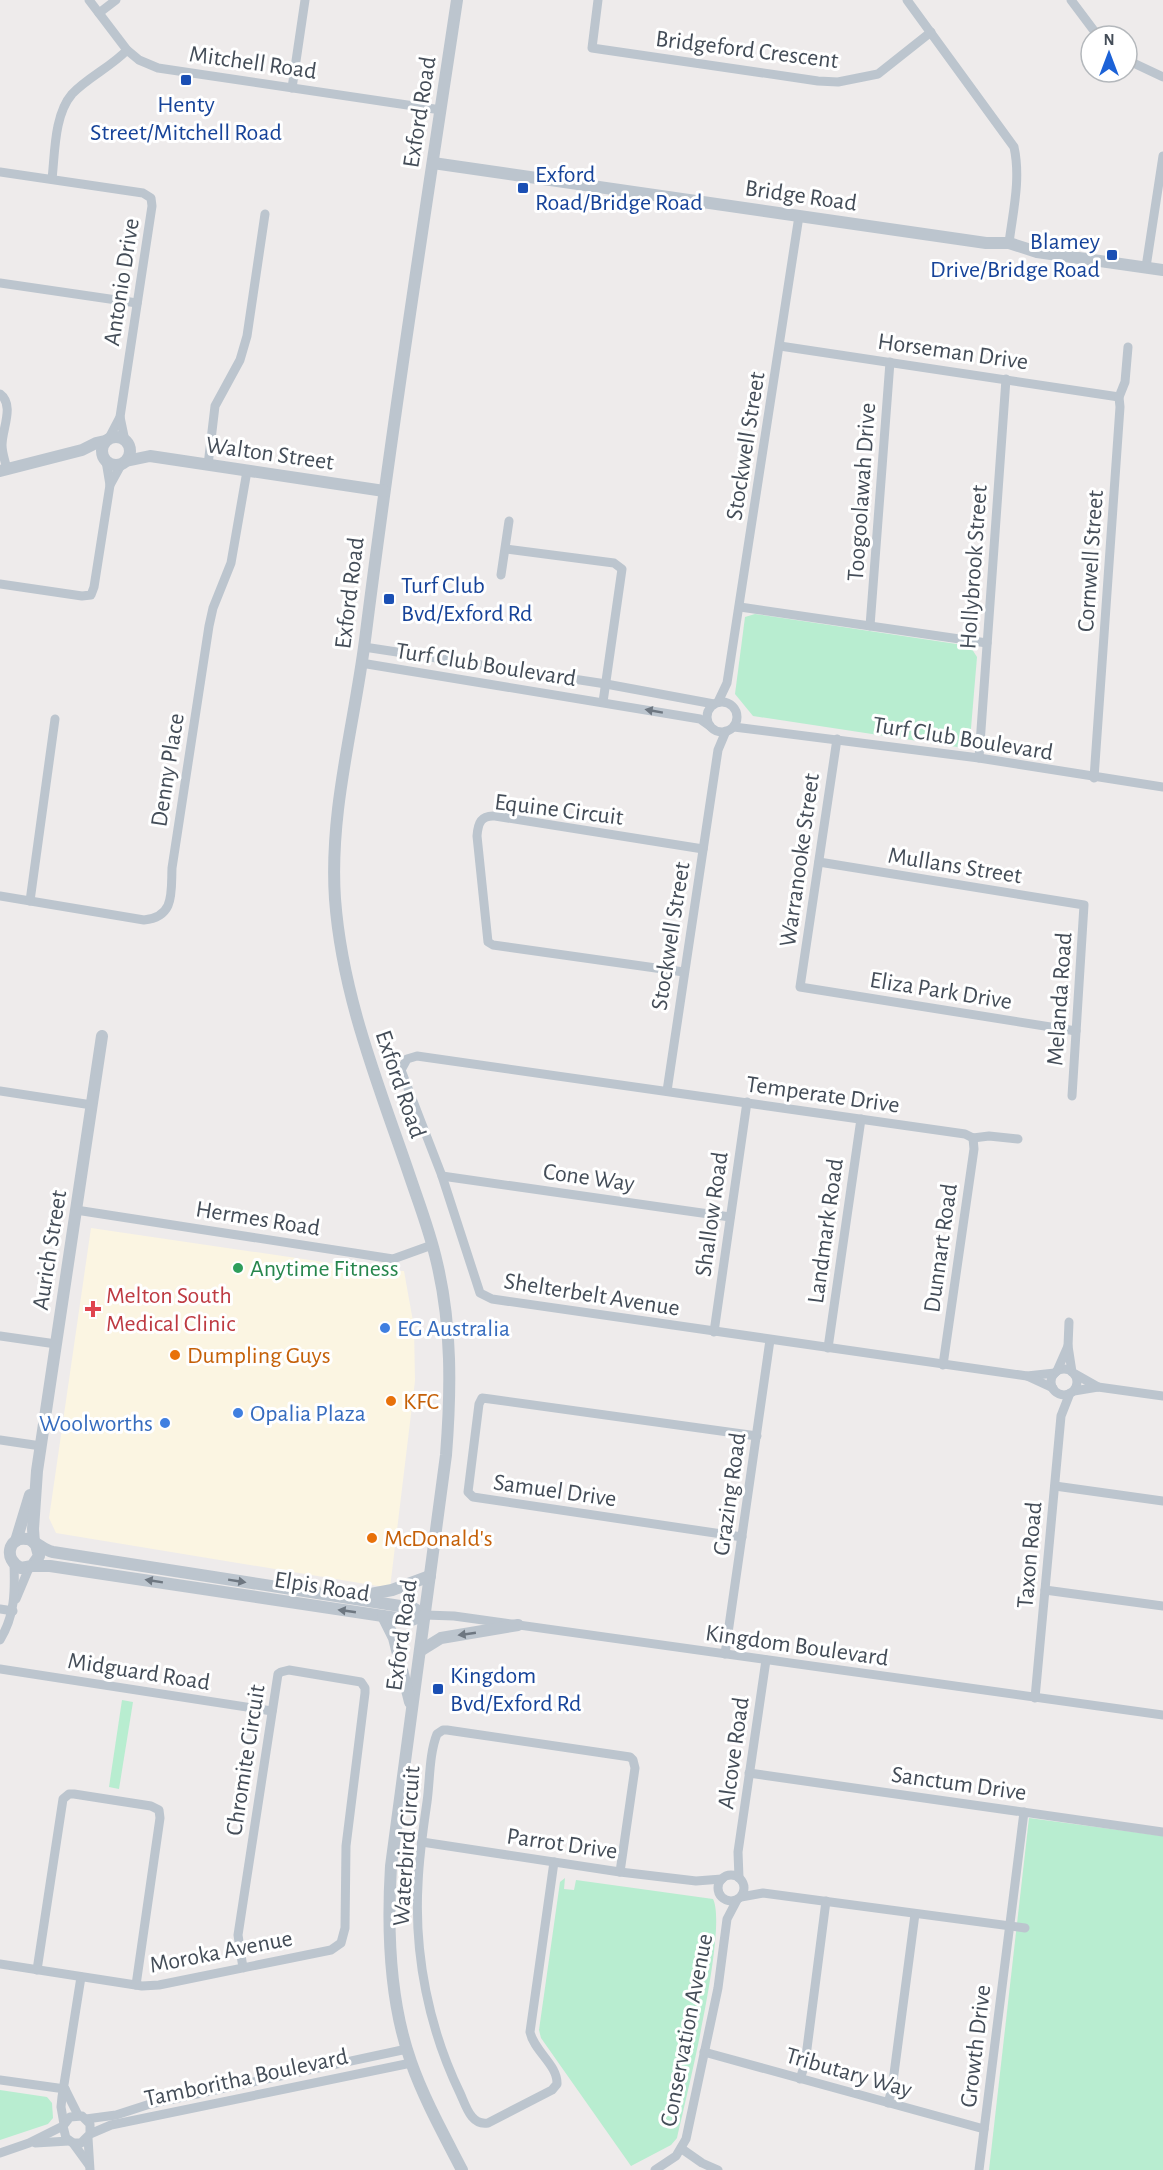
<svg xmlns="http://www.w3.org/2000/svg" width="1163" height="2170" viewBox="0 0 1163 2170" font-family="'Alegreya Sans',sans-serif">
  <rect width="100%" height="100%" fill="#eeebeb"/>
  <!-- commercial -->
  <path fill="#fbf5e2" d="M91 1228 378 1270 404 1271 414 1327 415 1381 390 1588 56 1533 49 1518Z"/>
  <!-- green -->
  <g fill="#b8edd0">
    <path d="M755 614 970 646 977 657 970 740 964 748 753 716 735 694 745 617Z"/>
    <path d="M122 1700 133 1702 119 1789 109 1787Z"/>
    <path d="M1029 1818 1163 1836V2170H989Z"/>
    <path d="M565 1878 564 1889 574 1890 576 1880 713 1899C728 1928 686 2099 677 2138L671 2145 631 2166 541 2038 539 2030 560 1882Z"/>
    <path d="M0 2090 47 2097 52 2103 53 2118 48 2124 0 2140Z"/>
  </g>
  <g fill="none" stroke-linecap="round" stroke-linejoin="round">
    <!-- minor -->
    <g stroke="#bcc5ce" stroke-width="9">
      <path d="M89 0 127 50 139 60 158 68 441 110"/>
      <path d="M598 0 592 48 818 81 838 82 878 74 931 32"/>
      <path d="M907 0 1014 147C1021 179 1013 211 1009 243"/>
      <path d="M1071 0 1098 36"/>
      <path d="M99 13 116 0"/>
      <path d="M1127 60 1163 77"/>
      <path d="M292 88 305 0"/>
      <path d="M0 172 143 193 151 198 152 206 120 417 109 438"/>
      <path d="M52 179C55 153 54 115 72 94 88 77 111 67 127 50"/>
      <path d="M1146 267 1163 156"/>
      <path d="M0 283 137 303"/>
      <path d="M780 346 1119 397"/>
      <path d="M0 394C15 405 2 429 2 445 2 453 5 461 7 469"/>
      <path d="M120 417 125 441"/>
      <path d="M106 461 110 485"/>
      <path d="M208 465 215 406 240 360 247 336 265 214"/>
      <path d="M506 549 614 563 622 569 603 702"/>
      <path d="M501 575 509 521"/>
      <path d="M0 584 82 596 91 595 94 587 110 485 122 463"/>
      <path d="M740 607 987 643"/>
      <path d="M870 626 890 362"/>
      <path d="M364 647 606 684 714 704"/>
      <path d="M361 663 700 719 710 726"/>
      <circle cx="722" cy="717" r="15"/>
      <path d="M718 702 727 683 799 216"/>
      <path d="M734 727 979 758 1163 787"/>
      <path d="M837 739 800 987 1076 1031"/>
      <path d="M979 758 1006 379"/>
      <path d="M1094 778 1120 407 1119 397 1125 382 1128 347"/>
      <path d="M819 862 1084 905 1072 1096"/>
      <path d="M0 896 144 920C175 917 171 893 172 868L209 626 213 608 231 563 247 471"/>
      <path d="M30 901 55 719"/>
      <path d="M684 972 493 945 488 942 477 836C478 823 481 815 495 816L703 849"/>
      <path d="M0 1091 92 1105"/>
      <path d="M667 1091 718 750 726 731"/>
      <path d="M973 1138 965 1134 417 1056 407 1059 401 1070 442 1176 480 1293 492 1299 1027 1376 1055 1373"/>
      <path d="M973 1138 989 1136 1018 1139"/>
      <path d="M442 1176 730 1217"/>
      <path d="M76 1210 393 1259 432 1245"/>
      <path d="M1069 1322 1068 1346 1072 1372"/>
      <path d="M714 1332 747 1102"/>
      <path d="M0 1336 56 1344"/>
      <path d="M828 1348 861 1119"/>
      <path d="M943 1365 974 1149 973 1138"/>
      <circle cx="1064" cy="1382" r="13"/>
      <path d="M1057 1371 1068 1346"/>
      <path d="M1075 1374 1098 1387"/>
      <path d="M1027 1376 1053 1388"/>
      <path d="M1074 1391 1098 1387 1163 1396"/>
      <path d="M0 1440 41 1446"/>
      <path d="M1055 1486 1163 1501"/>
      <path d="M742 1537 473 1497 468 1492 479 1404 482 1398 490 1399 757 1436"/>
      <path d="M1045 1590 1163 1606"/>
      <path d="M16 1599 29 1568"/>
      <path d="M0 1609 13 1611"/>
      <path d="M425 1615 454 1616 1163 1715"/>
      <path d="M0 1640C15 1615 15 1592 14 1564"/>
      <path d="M725 1654 770 1340"/>
      <path d="M0 1669 272 1711"/>
      <path d="M1035 1698 1061 1416 1070 1393"/>
      <path d="M749 1773 1163 1832"/>
      <path d="M422 1842 620 1872 696 1881 722 1879"/>
      <path d="M554 1862 530 2032C534 2051 558 2065 557 2084L552 2090 488 2123C471 2126 466 2106 460 2093 429 2029 414 1955 418 1884 419 1857 423 1829 427 1802 430 1781 429 1754 437 1734L443 1730H447L630 1757 633 1760 635 1768 620 1872"/>
      <circle cx="731" cy="1888" r="13"/>
      <path d="M739 1878 738 1852 766 1660"/>
      <path d="M741 1897 763 1893 1025 1928"/>
      <path d="M0 1964 142 1986 159 1985 331 1950 341 1943 345 1928 346 1846 365 1693V1688L361 1682 289 1670 281 1672 278 1674 238 1935 243 1968"/>
      <path d="M37 1970 63 1799 69 1794H74L151 1806 159 1810 160 1818 136 1985"/>
      <path d="M704 2052 984 2129"/>
      <path d="M800 2079 805 2064 826 1901"/>
      <path d="M0 2080 65 2089"/>
      <path d="M65 2089 78 2115"/>
      <path d="M888 2103 892 2089 915 1914"/>
      <path d="M86 2119 116 2115 150 2104 407 2049"/>
      <path d="M64 2124 61 2107 62 2097 81 1977"/>
      <path d="M90 2134V2124L82 2116 70 2117 63 2126 66 2138 73 2143H81L90 2134 111 2125 411 2063"/>
      <path d="M88 2138 90 2170"/>
      <path d="M35 2143 69 2141"/>
      <path d="M73 2143 89 2165"/>
      <path d="M682 2149 702 2163 718 2170"/>
      <path d="M0 2153 29 2143 63 2126"/>
      <path d="M655 2170 676 2156 686 2139 718 1988 727 1919 737 1900"/>
      <path d="M979 2170 1024 1812"/>
    </g>
    <!-- tertiary -->
    <g stroke="#bcc5ce" stroke-width="12">
      <path d="M457 0C425 213 392 426 365 640 354 726 329 812 335 899 342 994 377 1081 408 1171 418 1201 430 1231 437 1263 452 1326 451 1391 446 1455L391 1866C387 1931 389 2000 411 2062 424 2099 444 2135 462 2170"/>
      <path d="M433 163 986 243H1009L1037 252 1163 270"/>
      <circle cx="116" cy="451" r="14"/>
      <path d="M126 461 150 456 384 491"/>
      <path d="M0 471 82 450 96 443 105 441"/>
      <path d="M16 1541 30 1495"/>
      <path d="M34 1543 33 1529 37 1471 102 1036"/>
      <path d="M36 1545 39 1556 32 1566 21 1568C3 1560 8 1536 27 1539 36 1541 43 1550 53 1552L413 1608 425 1615"/>
      <path d="M32 1566H50L383 1616 412 1620 425 1615"/>
      <path d="M360 1596 392 1590 430 1576"/>
      <path d="M383 1616 394 1638 410 1702"/>
      <path d="M420 1651 441 1638 518 1625"/>
    </g>
  </g>
  <!-- one-way arrows -->
  <defs><path id="oneway-solid" d="M-6-.8H1V-3.2L6.5 0L1 3.2V.8H-6Z" transform="scale(1.5)"/></defs>
  <g fill="#6e7781">
    <use href="#oneway-solid" transform="translate(654 711) rotate(-170)"/>
    <use href="#oneway-solid" transform="translate(154 1581) rotate(-171)"/>
    <use href="#oneway-solid" transform="translate(237 1581) rotate(9)"/>
    <use href="#oneway-solid" transform="translate(347 1611) rotate(-172)"/>
    <use href="#oneway-solid" transform="translate(467 1634) rotate(172)"/>
  </g>
  <!-- markers -->
  <g fill="#1a4fb4" stroke="#fff" stroke-width="2">
    <rect x="180" y="74" width="12" height="12" rx="3"/>
    <rect x="517" y="182" width="12" height="12" rx="3"/>
    <rect x="1106" y="249" width="12" height="12" rx="3"/>
    <rect x="383" y="593" width="12" height="12" rx="3"/>
    <rect x="432" y="1683" width="12" height="12" rx="3"/>
  </g>
  <circle fill="#2e9e5b" stroke="#fff" stroke-width="2" cx="238" cy="1268" r="6"/>
  <path fill="#e0444e" stroke="#fff" stroke-width="2" d="M90 1300h6v6h6v6h-6v6h-6v-6h-6v-6h6z"/>
  <g fill="#3f7fe0" stroke="#fff" stroke-width="2">
    <circle cx="385" cy="1328" r="6"/>
    <circle cx="238" cy="1413" r="6"/>
    <circle cx="165" cy="1423" r="6"/>
  </g>
  <g fill="#e8710a" stroke="#fff" stroke-width="2">
    <circle cx="175" cy="1355" r="6"/>
    <circle cx="391" cy="1401" r="6"/>
    <circle cx="372" cy="1538" r="6"/>
  </g>
  <g text-anchor="middle" stroke-width="6" stroke-linejoin="round" paint-order="stroke">
    <!-- street labels -->
    <g font-size="24" fill="#444d58" stroke="#fff">
      <text transform="translate(747 49) rotate(7)" y="8">Bridgeford Crescent</text>
      <text transform="translate(253 62) rotate(8)" y="8">Mitchell Road</text>
      <text transform="translate(419 112) rotate(-81)" y="8">Exford Road</text>
      <text transform="translate(801 195) rotate(8)" y="8">Bridge Road</text>
      <text transform="translate(121 282) rotate(-81)" y="8">Antonio Drive</text>
      <text transform="translate(953 351) rotate(8)" y="8">Horseman Drive</text>
      <text transform="translate(745 446) rotate(-81)" y="8">Stockwell Street</text>
      <text transform="translate(270 453) rotate(8)" y="8">Walton Street</text>
      <text transform="translate(861 492) rotate(-86)" y="8">Toogoolawah Drive</text>
      <text transform="translate(1090 561) rotate(-86)" y="8">Cornwell Street</text>
      <text transform="translate(973 567) rotate(-86)" y="8">Hollybrook Street</text>
      <text transform="translate(349 593) rotate(-83)" y="8">Exford Road</text>
      <text transform="translate(486 664) rotate(9)" y="8">Turf Club Boulevard</text>
      <text transform="translate(963 738) rotate(9)" y="8">Turf Club Boulevard</text>
      <text transform="translate(167 770) rotate(-81)" y="8">Denny Place</text>
      <text transform="translate(559 809) rotate(7)" y="8">Equine Circuit</text>
      <text transform="translate(799 860) rotate(-82)" y="8">Warranooke Street</text>
      <text transform="translate(955 865) rotate(9)" y="8">Mullans Street</text>
      <text transform="translate(670 936) rotate(-81)" y="8">Stockwell Street</text>
      <text transform="translate(941 990) rotate(9)" y="8">Eliza Park Drive</text>
      <text transform="translate(1059 999) rotate(-86)" y="8">Melanda Road</text>
      <text transform="translate(401 1084) rotate(71)" y="8">Exford Road</text>
      <text transform="translate(823 1094) rotate(8)" y="8">Temperate Drive</text>
      <text transform="translate(589 1177) rotate(8)" y="8">Cone Way</text>
      <text transform="translate(711 1214) rotate(-82)" y="8">Shallow Road</text>
      <text transform="translate(258 1218) rotate(9)" y="8">Hermes Road</text>
      <text transform="translate(825 1231) rotate(-82)" y="8">Landmark Road</text>
      <text transform="translate(940 1248) rotate(-82)" y="8">Dunnart Road</text>
      <text transform="translate(49 1250) rotate(-81)" y="8">Aurich Street</text>
      <text transform="translate(592 1294) rotate(9)" y="8">Shelterbelt Avenue</text>
      <text transform="translate(555 1490) rotate(8)" y="8">Samuel Drive</text>
      <text transform="translate(729 1494) rotate(-82)" y="8">Grazing Road</text>
      <text transform="translate(1029 1555) rotate(-85)" y="8">Taxon Road</text>
      <text transform="translate(322 1586) rotate(9)" y="8">Elpis Road</text>
      <text transform="translate(401 1635) rotate(-82)" y="8">Exford Road</text>
      <text transform="translate(797 1645) rotate(8)" y="8">Kingdom Boulevard</text>
      <text transform="translate(139 1671) rotate(9)" y="8">Midguard Road</text>
      <text transform="translate(733 1753) rotate(-82)" y="8">Alcove Road</text>
      <text transform="translate(245 1760) rotate(-81)" y="8">Chromite Circuit</text>
      <text transform="translate(959 1783) rotate(8)" y="8">Sanctum Drive</text>
      <text transform="translate(562 1843) rotate(8)" y="8">Parrot Drive</text>
      <text transform="translate(406 1846) rotate(-86)" y="8">Waterbird Circuit</text>
      <text transform="translate(221 1951) rotate(-11)" y="8">Moroka Avenue</text>
      <text transform="translate(686 2030) rotate(-79)" y="8">Conservation Avenue</text>
      <text transform="translate(975 2046) rotate(-83)" y="8">Growth Drive</text>
      <text transform="translate(849 2072) rotate(16)" y="8">Tributary Way</text>
      <text transform="translate(246 2077) rotate(-12)" y="8">Tamboritha Boulevard</text>
    </g>
    <!-- transit labels -->
    <g font-size="24" fill="#164399" stroke="#fff" text-anchor="start">
      <text x="186" y="112" text-anchor="middle">Henty<tspan x="186" dy="28">Street/Mitchell Road</tspan></text>
      <text x="535" y="182">Exford<tspan x="535" dy="28">Road/Bridge Road</tspan></text>
      <text x="1100" y="249" text-anchor="end">Blamey<tspan x="1100" dy="28">Drive/Bridge Road</tspan></text>
      <text x="401" y="593">Turf Club<tspan x="401" dy="28">Bvd/Exford Rd</tspan></text>
      <text x="450" y="1683">Kingdom<tspan x="450" dy="28">Bvd/Exford Rd</tspan></text>
    </g>
    <!-- leisure labels -->
    <g font-size="24" fill="#27864d" stroke="#fff" text-anchor="start">
      <text x="250" y="1276">Anytime Fitness</text>
    </g>
    <!-- health labels -->
    <g font-size="24" fill="#be3a42" stroke="#fff" text-anchor="start">
      <text x="106" y="1303">Melton South<tspan x="106" dy="28">Medical Clinic</tspan></text>
    </g>
    <!-- shop labels -->
    <g font-size="24" fill="#366cbe" stroke="#fff" text-anchor="start">
      <text x="397" y="1336">EG Australia</text>
      <text x="250" y="1421">Opalia Plaza</text>
      <text x="153" y="1431" text-anchor="end">Woolworths</text>
    </g>
    <!-- food labels -->
    <g font-size="24" fill="#c56008" stroke="#fff" text-anchor="start">
      <text x="187" y="1363">Dumpling Guys</text>
      <text x="403" y="1409">KFC</text>
      <text x="384" y="1546">McDonald's</text>
    </g>
  </g>
  <!-- north arrow -->
  <g transform="translate(1109 54)"><circle r="28" fill="#ffffff" stroke="#b4b8bc" stroke-width="1.5"/>
  <path d="M0-4.5L10 22L0 15L-10 22Z" fill="#1c62d7"/>
  <text y="-9" font-size="16" font-weight="bold" text-anchor="middle" fill="#444d58">N</text>
  </g>
</svg>
